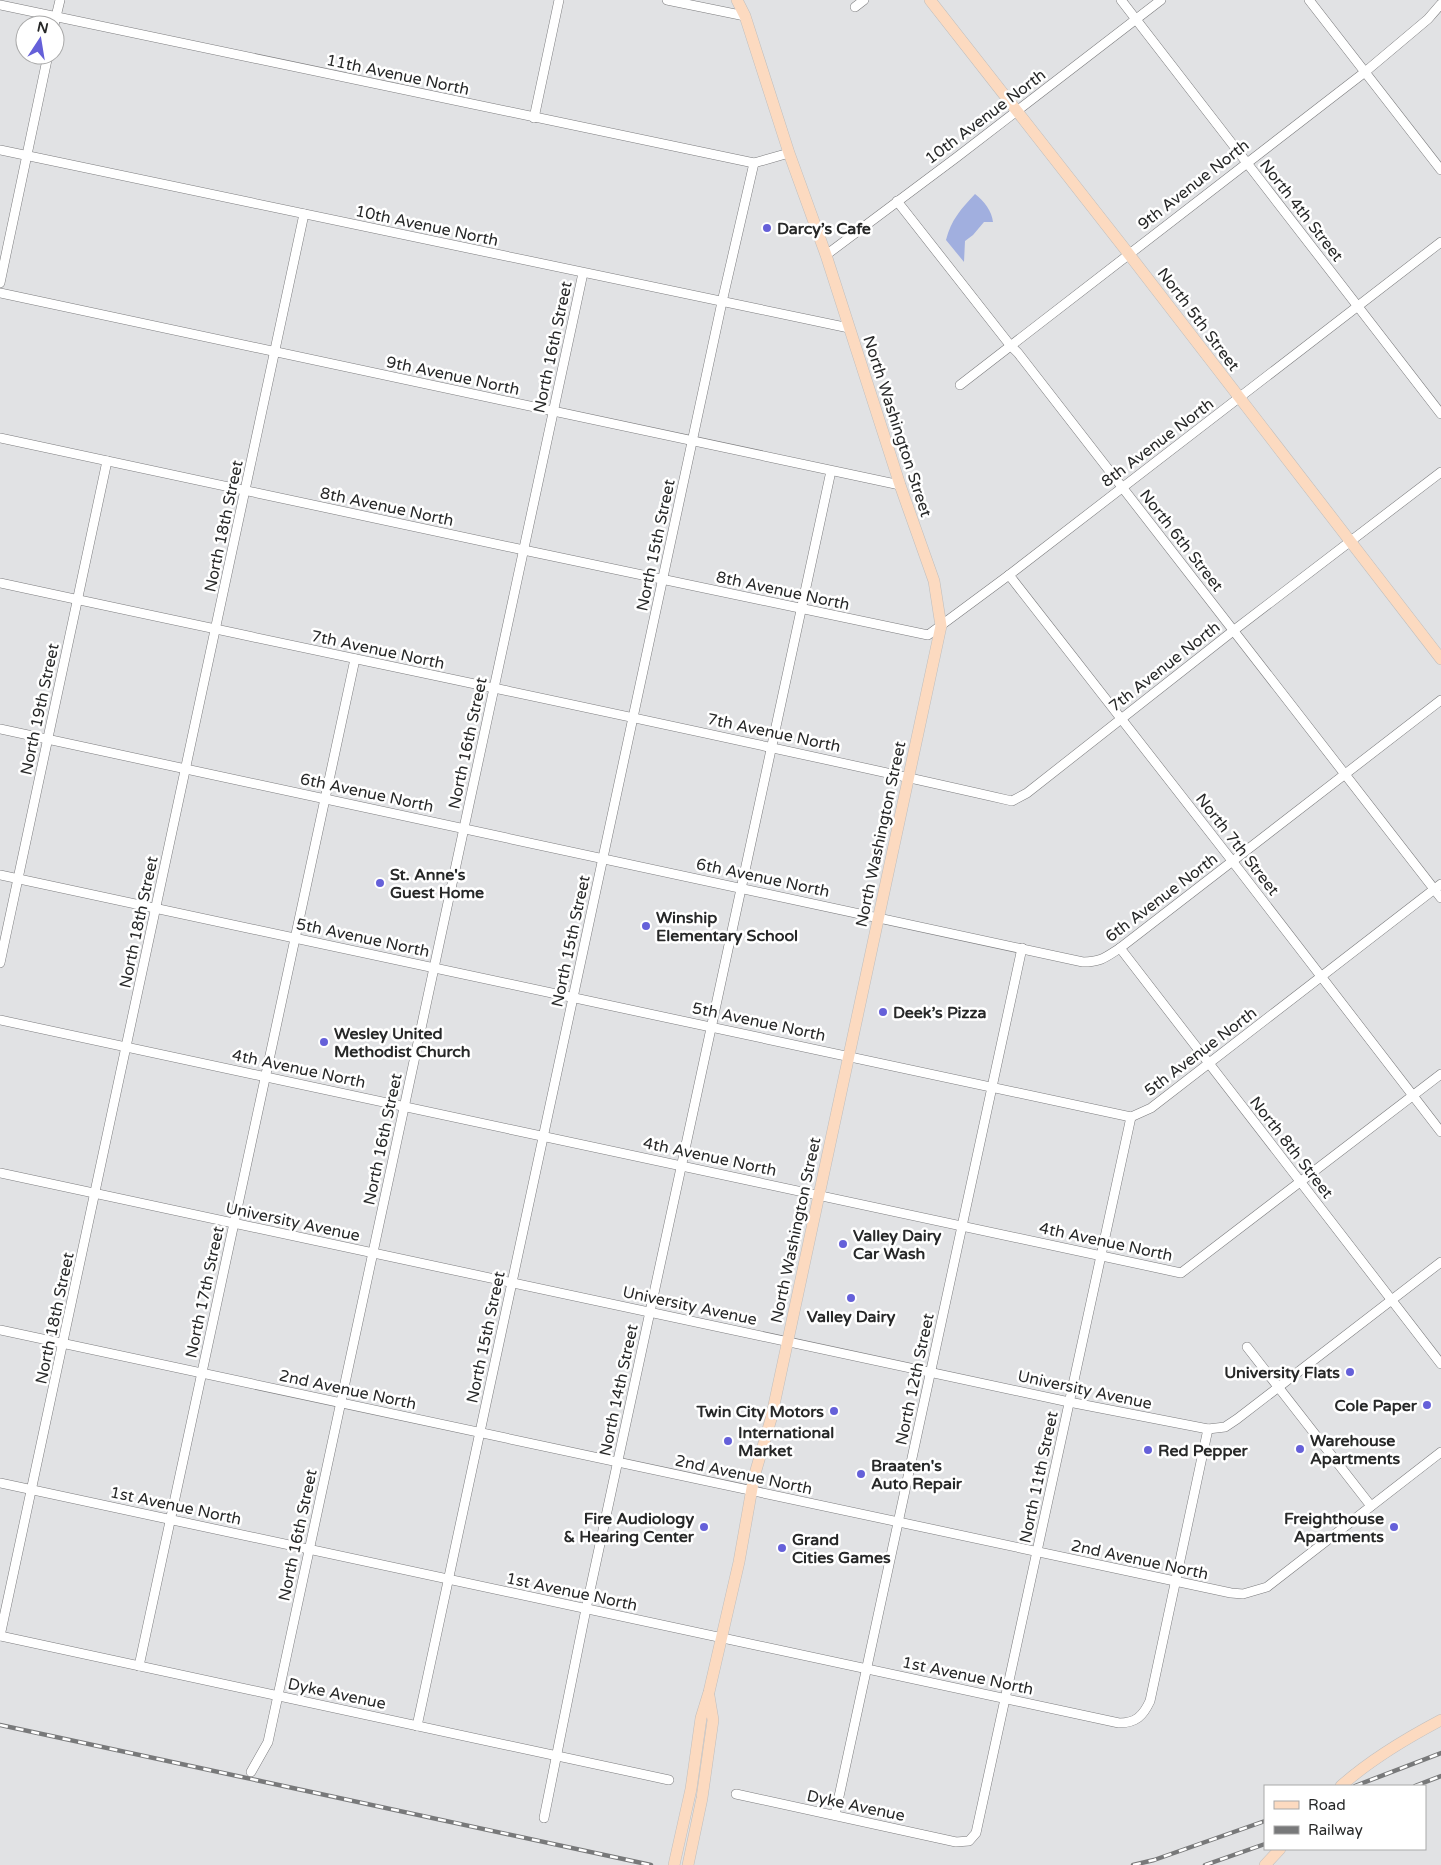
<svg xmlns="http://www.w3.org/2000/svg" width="1441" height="1865" viewBox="0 0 1441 1865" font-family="'Varela Round',sans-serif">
  <rect width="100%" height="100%" fill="#e1e2e4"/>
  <!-- forest -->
  <path fill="#a1afdf" d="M975 194C984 201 992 211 993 222H984L973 235 965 241 964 262 946 240C951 220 961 209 975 194Z"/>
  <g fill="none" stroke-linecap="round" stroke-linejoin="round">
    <defs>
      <g id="minor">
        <path d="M667 0 745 16"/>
        <path d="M1121 0 1441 414"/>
        <path d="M1309 0 1441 170"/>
        <path d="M0 5 754 163 789 153"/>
        <path d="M855 7 864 0"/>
        <path d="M54 25 60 0"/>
        <path d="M534 118 559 0"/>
        <path d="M0 150 849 328"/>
        <path d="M897 201 1010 345 1018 353 1441 898"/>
        <path d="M826 255 957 157 1161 0"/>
        <path d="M0 283 48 55"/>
        <path d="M0 293 900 485"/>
        <path d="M960 385 1365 72 1428 19 1441 4"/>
        <path d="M0 438 533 552 928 635 1009 575 1441 242"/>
        <path d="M1009 575 1233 862 1441 1132"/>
        <path d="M0 583C337 656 675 724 1012 801L1027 793 1233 631 1441 472"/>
        <path d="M0 729 1083 962C1101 962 1106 957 1120 948L1441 700"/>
        <path d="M0 875 1131 1117 1151 1108 1441 884"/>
        <path d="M1120 948 1441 1364"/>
        <path d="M0 963 107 461"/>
        <path d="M0 1020 1181 1273 1441 1074"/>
        <path d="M0 1173 1069 1402 1208 1429 1225 1427 1237 1419 1441 1262"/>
        <path d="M0 1330 1231 1593 1243 1594 1267 1587 1441 1452"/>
        <path d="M1247 1347 1371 1506"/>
        <path d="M0 1483 1119 1723C1136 1723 1143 1716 1150 1701L1208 1429"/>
        <path d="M0 1636 304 214"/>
        <path d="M0 1636 669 1780"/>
        <path d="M139 1666 355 659"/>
        <path d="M417 1726 722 302 754 163"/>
        <path d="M251 1772 268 1742 583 273"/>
        <path d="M736 1794 956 1842 969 1841 976 1833 1131 1117"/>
        <path d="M835 1815 1022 948"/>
        <path d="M544 1818 586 1609 831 471"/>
      </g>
      <g id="major">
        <path d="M930 0 1128 253 1441 659"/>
        <path d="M1341 1786C1371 1759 1405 1739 1441 1720"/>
        <path d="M674 1865 691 1789 701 1718 709 1692 739 1562 754 1477 771 1419 941 626 934 581 900 485 826 255 789 153 745 16 737 0"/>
        <path d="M688 1865 702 1798 713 1720 709 1696"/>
        <path d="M1265 1865 1280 1849"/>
      </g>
    </defs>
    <!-- minor casing -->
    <use href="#minor" stroke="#7b7b7d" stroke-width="10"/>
    <!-- major casing -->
    <use href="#major" stroke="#bebebe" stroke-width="12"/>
    <!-- minor -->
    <use href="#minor" stroke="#fff" stroke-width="9"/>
    <!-- major -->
    <use href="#major" stroke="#fcdac0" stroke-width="11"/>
    <defs>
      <g id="rail">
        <path d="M0 1725 651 1865"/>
        <path d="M1355 1786 1441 1753"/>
        <path d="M1415 1786 1441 1776"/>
        <path d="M1133 1865 1154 1860 1265 1821"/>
        <path d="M1205 1865 1265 1844"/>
      </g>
    </defs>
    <!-- rail casing -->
    <use href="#rail" stroke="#78797a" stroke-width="4.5"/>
    <!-- rail -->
    <use href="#rail" stroke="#fff" stroke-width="2.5" stroke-dasharray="8" stroke-linecap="butt"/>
  </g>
  <!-- markers -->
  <g fill="#6560d9" stroke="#fff" stroke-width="2">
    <circle cx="767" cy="228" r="5"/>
    <circle cx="380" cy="883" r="5"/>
    <circle cx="646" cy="926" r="5"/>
    <circle cx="883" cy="1012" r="5"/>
    <circle cx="324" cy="1042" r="5"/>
    <circle cx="843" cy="1244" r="5"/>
    <circle cx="851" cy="1298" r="5"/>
    <circle cx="1350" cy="1372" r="5"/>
    <circle cx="1427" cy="1405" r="5"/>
    <circle cx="834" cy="1411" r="5"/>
    <circle cx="728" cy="1441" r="5"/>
    <circle cx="1300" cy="1449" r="5"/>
    <circle cx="1148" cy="1450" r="5"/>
    <circle cx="861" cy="1474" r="5"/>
    <circle cx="704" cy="1527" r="5"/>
    <circle cx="1394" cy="1527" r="5"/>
    <circle cx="782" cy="1548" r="5"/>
  </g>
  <g text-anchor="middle" stroke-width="5" stroke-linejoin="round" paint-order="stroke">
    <!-- street labels -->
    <g font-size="16" fill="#272828" stroke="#fff">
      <text transform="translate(398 74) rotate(12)" y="6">11th Avenue North</text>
      <text transform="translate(985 116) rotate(-37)" y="6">10th Avenue North</text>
      <text transform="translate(1193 184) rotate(-38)" y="6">9th Avenue North</text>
      <text transform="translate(1302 210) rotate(52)" y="6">North 4th Street</text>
      <text transform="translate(427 225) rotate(12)" y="6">10th Avenue North</text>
      <text transform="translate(1199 319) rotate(53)" y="6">North 5th Street</text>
      <text transform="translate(552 347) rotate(-78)" y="6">North 16th Street</text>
      <text transform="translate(453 375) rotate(12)" y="6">9th Avenue North</text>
      <text transform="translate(898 426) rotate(72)" y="6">North Washington Street</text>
      <text transform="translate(1157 442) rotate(-37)" y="6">8th Avenue North</text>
      <text transform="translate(387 506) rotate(12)" y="6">8th Avenue North</text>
      <text transform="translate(223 526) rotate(-78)" y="6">North 18th Street</text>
      <text transform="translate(1182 540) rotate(52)" y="6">North 6th Street</text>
      <text transform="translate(655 545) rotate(-78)" y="6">North 15th Street</text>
      <text transform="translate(783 590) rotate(12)" y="6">8th Avenue North</text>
      <text transform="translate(378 649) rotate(12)" y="6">7th Avenue North</text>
      <text transform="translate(1164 666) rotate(-38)" y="6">7th Avenue North</text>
      <text transform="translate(39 709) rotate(-78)" y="6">North 19th Street</text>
      <text transform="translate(774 732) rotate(12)" y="6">7th Avenue North</text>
      <text transform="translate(467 743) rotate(-78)" y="6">North 16th Street</text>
      <text transform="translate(367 792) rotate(12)" y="6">6th Avenue North</text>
      <text transform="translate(880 834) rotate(-78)" y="6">North Washington Street</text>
      <text transform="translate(1238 844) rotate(52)" y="6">North 7th Street</text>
      <text transform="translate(763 877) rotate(12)" y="6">6th Avenue North</text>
      <text transform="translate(1161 897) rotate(-37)" y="6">6th Avenue North</text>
      <text transform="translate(138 922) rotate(-78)" y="6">North 18th Street</text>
      <text transform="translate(363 937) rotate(12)" y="6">5th Avenue North</text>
      <text transform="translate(570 941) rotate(-78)" y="6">North 15th Street</text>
      <text transform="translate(759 1021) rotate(12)" y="6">5th Avenue North</text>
      <text transform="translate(1200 1051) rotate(-37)" y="6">5th Avenue North</text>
      <text transform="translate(299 1068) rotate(12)" y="6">4th Avenue North</text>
      <text transform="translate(382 1139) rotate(-78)" y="6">North 16th Street</text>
      <text transform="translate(1292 1147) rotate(52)" y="6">North 8th Street</text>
      <text transform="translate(710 1156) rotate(12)" y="6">4th Avenue North</text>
      <text transform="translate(293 1221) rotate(12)" y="6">University Avenue</text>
      <text transform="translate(795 1230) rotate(-78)" y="6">North Washington Street</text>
      <text transform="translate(1106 1241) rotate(12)" y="6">4th Avenue North</text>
      <text transform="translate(204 1292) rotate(-78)" y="6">North 17th Street</text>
      <text transform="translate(690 1305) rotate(12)" y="6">University Avenue</text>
      <text transform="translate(54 1318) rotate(-78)" y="6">North 18th Street</text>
      <text transform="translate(485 1337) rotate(-78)" y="6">North 15th Street</text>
      <text transform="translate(914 1379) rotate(-78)" y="6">North 12th Street</text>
      <text transform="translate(348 1389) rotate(12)" y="6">2nd Avenue North</text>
      <text transform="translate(1085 1389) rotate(12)" y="6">University Avenue</text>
      <text transform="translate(618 1390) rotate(-78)" y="6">North 14th Street</text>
      <text transform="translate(744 1474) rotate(12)" y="6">2nd Avenue North</text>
      <text transform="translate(1038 1477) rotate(-78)" y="6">North 11th Street</text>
      <text transform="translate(176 1505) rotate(12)" y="6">1st Avenue North</text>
      <text transform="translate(297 1535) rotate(-78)" y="6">North 16th Street</text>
      <text transform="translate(1140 1559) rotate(12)" y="6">2nd Avenue North</text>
      <text transform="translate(572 1591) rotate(12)" y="6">1st Avenue North</text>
      <text transform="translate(968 1675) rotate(12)" y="6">1st Avenue North</text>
      <text transform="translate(337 1693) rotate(12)" y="6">Dyke Avenue</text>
      <text transform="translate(856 1805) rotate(12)" y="6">Dyke Avenue</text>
    </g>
    <!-- poi labels -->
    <g font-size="16" font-weight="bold" fill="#272828" stroke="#fff" text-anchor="start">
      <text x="777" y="234">Darcy’s Cafe</text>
      <text x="390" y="880">St. Anne's<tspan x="390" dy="18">Guest Home</tspan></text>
      <text x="656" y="923">Winship<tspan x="656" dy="18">Elementary School</tspan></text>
      <text x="893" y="1018">Deek’s Pizza</text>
      <text x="334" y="1039">Wesley United<tspan x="334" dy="18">Methodist Church</tspan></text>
      <text x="853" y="1241">Valley Dairy<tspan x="853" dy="18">Car Wash</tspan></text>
      <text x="851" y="1322" text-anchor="middle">Valley Dairy</text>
      <text x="1340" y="1378" text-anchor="end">University Flats</text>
      <text x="1417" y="1411" text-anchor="end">Cole Paper</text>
      <text x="824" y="1417" text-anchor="end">Twin City Motors</text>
      <text x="738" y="1438">International<tspan x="738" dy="18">Market</tspan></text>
      <text x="1310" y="1446">Warehouse<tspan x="1310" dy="18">Apartments</tspan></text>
      <text x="1158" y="1456">Red Pepper</text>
      <text x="871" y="1471">Braaten's<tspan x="871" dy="18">Auto Repair</tspan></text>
      <text x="694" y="1524" text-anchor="end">Fire Audiology<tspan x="694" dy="18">&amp; Hearing Center</tspan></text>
      <text x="1384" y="1524" text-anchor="end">Freighthouse<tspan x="1384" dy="18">Apartments</tspan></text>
      <text x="792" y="1545">Grand<tspan x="792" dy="18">Cities Games</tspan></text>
    </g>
  </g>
  <!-- legend -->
  <rect x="1264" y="1785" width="162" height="65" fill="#ffffff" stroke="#a9a9a9"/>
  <rect x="1274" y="1801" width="25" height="8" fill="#fcdac0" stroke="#a9a9a9"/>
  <text x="1308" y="1810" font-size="15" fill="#272828">Road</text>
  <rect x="1274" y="1826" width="25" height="8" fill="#78797a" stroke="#a9a9a9"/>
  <text x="1308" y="1835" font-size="15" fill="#272828">Railway</text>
  <!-- north arrow -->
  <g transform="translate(40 40) rotate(12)"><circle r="24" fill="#ffffff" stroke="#a9a9a9"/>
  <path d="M0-4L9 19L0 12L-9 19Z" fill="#6560d9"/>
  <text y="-8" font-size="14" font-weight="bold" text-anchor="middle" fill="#272828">N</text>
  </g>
</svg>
